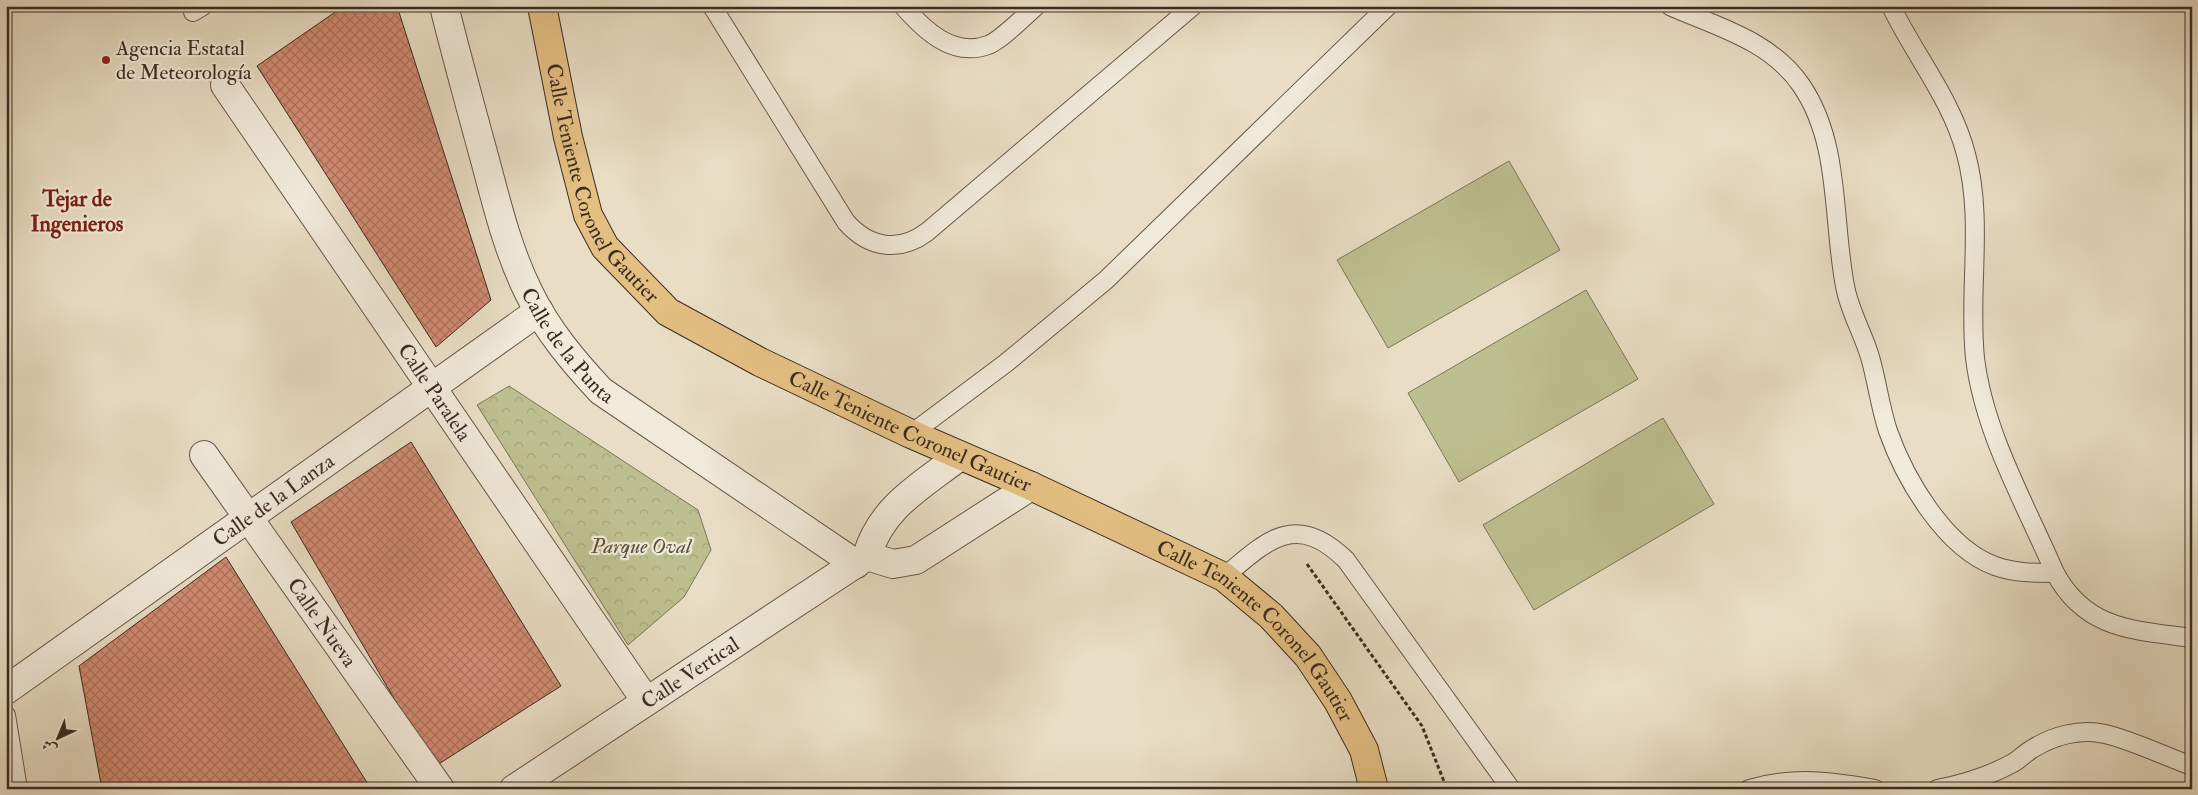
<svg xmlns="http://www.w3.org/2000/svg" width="2198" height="795" viewBox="0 0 2198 795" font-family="'IM FELL Double Pica',Amiri,serif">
  <defs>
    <pattern id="forest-crowns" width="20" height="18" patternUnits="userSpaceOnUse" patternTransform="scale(1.25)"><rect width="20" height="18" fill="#bebf90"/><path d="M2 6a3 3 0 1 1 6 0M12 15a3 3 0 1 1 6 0" fill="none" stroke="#a4a47c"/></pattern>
    <pattern id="building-cross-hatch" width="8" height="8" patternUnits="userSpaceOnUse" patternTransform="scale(1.25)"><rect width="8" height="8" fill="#d28b72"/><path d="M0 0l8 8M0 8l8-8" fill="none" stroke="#ac725d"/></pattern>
  </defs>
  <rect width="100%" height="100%" fill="#e9dec5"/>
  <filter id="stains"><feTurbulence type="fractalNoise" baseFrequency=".004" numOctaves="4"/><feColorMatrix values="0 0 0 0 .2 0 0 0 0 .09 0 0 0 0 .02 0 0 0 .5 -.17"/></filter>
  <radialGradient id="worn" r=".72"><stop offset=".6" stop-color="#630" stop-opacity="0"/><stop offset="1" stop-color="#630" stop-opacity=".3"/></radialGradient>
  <!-- grass -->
  <g fill="#bebf90" stroke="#7d7459">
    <path d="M1509 161 1560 250 1388 348 1337 260Z"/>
    <path d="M1586 290 1638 379 1459 482 1408 393Z"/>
    <path d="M1663 418 1714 504 1534 610 1483 525Z"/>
  </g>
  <!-- forest -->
  <path fill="url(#forest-crowns)" stroke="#7d7459" d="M509 386 698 510 711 550 684 597 628 645 477 405Z"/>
  <!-- building -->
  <g fill="url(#building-cross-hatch)" stroke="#3c2a22">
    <path d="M344 6H397L491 300 436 347 257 66Z"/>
    <path d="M411 442 561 686 434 767 291 522Z"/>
    <path d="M226 557 371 789H102L79 666Z"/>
  </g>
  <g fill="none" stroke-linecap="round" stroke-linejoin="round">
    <defs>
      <g id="lane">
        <path d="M712 6 846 222C869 248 899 253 927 232L1193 6"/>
        <path d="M903 6C924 30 953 58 988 45 1000 41 1026 15 1036 6"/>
        <path d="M1670 6C1717 27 1770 40 1801 85 1841 143 1832 219 1845 286 1849 310 1863 333 1870 357 1877 381 1880 407 1888 431 1905 479 1945 548 1995 566 2015 573 2034 573 2055 573"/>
        <path d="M1891 6C1915 56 1952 100 1966 154 1984 220 1968 291 1975 358 1984 433 2025 503 2055 573 2086 630 2133 630 2192 638"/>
        <path d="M193 12 203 6"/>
        <path d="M911 434 1006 363 1106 280 1388 6"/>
        <path d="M1224 577C1267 540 1296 511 1346 560L1511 789"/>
        <path d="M6 715 18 789"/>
        <path d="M1749 789C1792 776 1832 781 1875 789"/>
        <path d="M1937 789C1964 784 1989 776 2013 763 2020 759 2025 753 2032 749 2053 736 2080 728 2105 734 2134 741 2164 756 2192 766"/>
      </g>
      <g id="street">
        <path id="s1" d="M444 6C457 58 471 109 485 160 497 205 508 251 529 293 547 330 573 361 601 391L856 564"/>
        <path id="s2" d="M225 85 646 701"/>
        <path id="s3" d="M204 455 440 789"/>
        <path d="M867 556 893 564 916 560 1031 486"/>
        <path d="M867 556C881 507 921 486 960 456"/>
        <path id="s4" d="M6 690 539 311"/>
        <path id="s5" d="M514 789 867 556"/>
      </g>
      <g id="primary">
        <path id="s6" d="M542 6 568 137 588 215 605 247 668 312 760 362 911 434 1031 486 1224 577 1271 616 1308 656 1338 701 1364 750 1374 789"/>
      </g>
    </defs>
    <!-- lane casing -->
    <use href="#lane" stroke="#67574b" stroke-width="20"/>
    <!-- street casing -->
    <use href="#street" stroke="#67574b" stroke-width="30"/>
    <!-- primary casing -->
    <use href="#primary" stroke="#3c2a22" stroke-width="30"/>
    <!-- path -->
    <path stroke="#3c2a22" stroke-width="3" stroke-dasharray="4 2.5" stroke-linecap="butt" d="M1307 564 1422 726 1447 789"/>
    <!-- lane -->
    <use href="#lane" stroke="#f1ead9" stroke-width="18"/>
    <!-- street -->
    <use href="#street" stroke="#f1ead9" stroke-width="28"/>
    <!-- primary -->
    <use href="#primary" stroke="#e4bf82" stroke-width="28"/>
  </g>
  <!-- markers -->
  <circle fill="#8f2418" stroke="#f1ead9" stroke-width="2" cx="106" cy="60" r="5"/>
  <g text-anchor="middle" stroke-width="4.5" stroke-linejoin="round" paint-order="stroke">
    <!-- poi labels -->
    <g font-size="21" fill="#3c2a22" stroke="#f1ead9" text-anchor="start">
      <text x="116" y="55">Agencia Estatal<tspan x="116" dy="24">de Meteorología</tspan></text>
    </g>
    <!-- street labels -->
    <g font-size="21" fill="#3c2a22" stroke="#f1ead9">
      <text dy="7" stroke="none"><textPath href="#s6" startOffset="191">Calle Teniente Coronel Gautier</textPath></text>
      <text dy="7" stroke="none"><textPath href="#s1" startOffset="365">Calle de la Punta</textPath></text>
      <text dy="7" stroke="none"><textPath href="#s2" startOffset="372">Calle Paralela</textPath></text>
      <text dy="7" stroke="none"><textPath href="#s6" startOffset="611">Calle Teniente Coronel Gautier</textPath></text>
      <text dy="7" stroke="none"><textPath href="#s4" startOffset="328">Calle de la Lanza</textPath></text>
      <text dy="7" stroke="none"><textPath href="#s3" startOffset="205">Calle Nueva</textPath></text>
      <text dy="7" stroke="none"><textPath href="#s6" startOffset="1016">Calle Teniente Coronel Gautier</textPath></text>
      <text dy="7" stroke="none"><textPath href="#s5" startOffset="211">Calle Vertical</textPath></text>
    </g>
    <!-- park labels -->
    <g font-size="21" font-style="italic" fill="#5c4f3e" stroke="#f1ead9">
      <text x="641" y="553">Parque Oval</text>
    </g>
    <!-- neighbourhood labels -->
    <g font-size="22" font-weight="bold" fill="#7a1f14" stroke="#f1ead9">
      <text x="77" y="206">Tejar de<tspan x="77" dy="25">Ingenieros</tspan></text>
    </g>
  </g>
  <!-- margin -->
  <rect width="2198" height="795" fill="none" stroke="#e9dec5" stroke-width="25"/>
  <rect x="8" y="8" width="2183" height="780" fill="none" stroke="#3c2a22" stroke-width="2.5"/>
  <rect x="12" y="12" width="2173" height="770" fill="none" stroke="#3c2a22"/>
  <!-- north arrow -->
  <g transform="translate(58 738) rotate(224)" stroke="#f1ead9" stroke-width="4" paint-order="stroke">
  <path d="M0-4L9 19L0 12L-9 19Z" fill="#3c2a22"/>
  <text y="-8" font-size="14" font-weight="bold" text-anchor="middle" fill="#3c2a22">ش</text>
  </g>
  <rect width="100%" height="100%" filter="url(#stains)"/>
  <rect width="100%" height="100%" fill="url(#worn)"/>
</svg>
